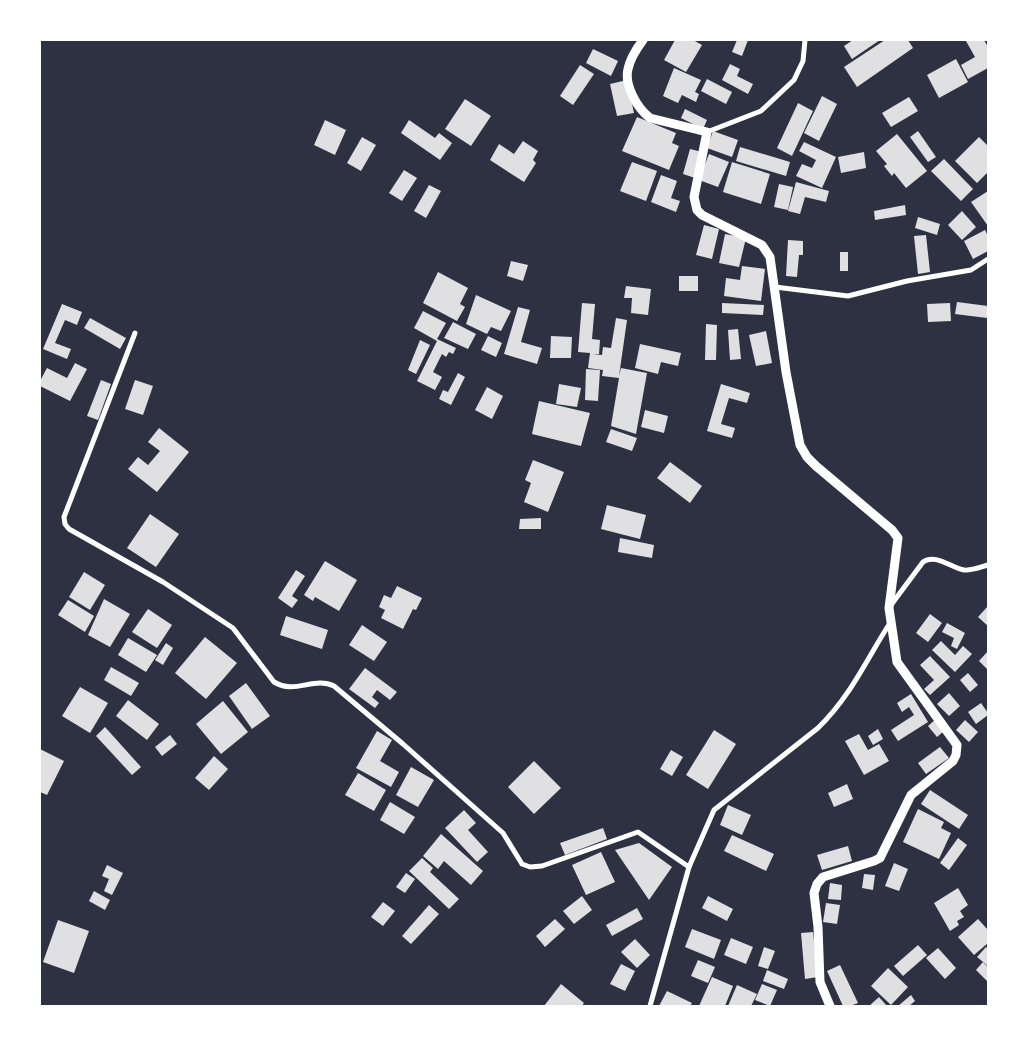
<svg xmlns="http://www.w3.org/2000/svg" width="1028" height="1046" viewBox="0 0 1028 1046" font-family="Ubuntu,sans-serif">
  <rect width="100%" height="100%" fill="#2d3142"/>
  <!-- building -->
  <g fill="#e0e0e3">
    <path d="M675 40H693L702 45 686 72 664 60Z"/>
    <path d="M737 40H748L742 56 732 52Z"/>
    <path d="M853 40H880L852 59 844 46Z"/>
    <path d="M885 40H908L913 48 857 87 844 67Z"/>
    <path d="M968 40H984L988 47V68L968 79 961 65 975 57 966 41Z"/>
    <path d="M593 49 618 61 611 76 586 63Z"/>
    <path d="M956 59 968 82 939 98 927 75Z"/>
    <path d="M730 64 740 69 737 76 753 84 748 94 722 80Z"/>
    <path d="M580 65 594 74 573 105 560 96Z"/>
    <path d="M674 68 701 80 695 92 699 94 696 102 682 95 678 103 663 96Z"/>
    <path d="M707 79 732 92 726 104 701 91Z"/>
    <path d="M627 80 634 113 617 116 610 84Z"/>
    <path d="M822 96 837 104 819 141 804 133Z"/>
    <path d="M909 97 918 111 891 127 882 113Z"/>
    <path d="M465 99 491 116 471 146 445 129Z"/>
    <path d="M798 103 813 111 792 156 777 148Z"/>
    <path d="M685 109 707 120 703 129 681 118Z"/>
    <path d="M637 117 676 133 672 143 679 146 669 170 622 151Z"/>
    <path d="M325 120 346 130 335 155 314 145Z"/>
    <path d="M409 120 435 138 439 133 452 143 440 160 401 133Z"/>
    <path d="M713 131 738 140 732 157 707 148Z"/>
    <path d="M918 131 936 157 928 162 910 137Z"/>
    <path d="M897 134 927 171 906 188 894 173 892 176 884 166 887 164 876 151Z"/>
    <path d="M362 137 376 145 361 171 347 163Z"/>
    <path d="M979 137 988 146V172L977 183 955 161Z"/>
    <path d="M523 141 538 151 533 160 536 163 524 182 490 160 499 144 514 154Z"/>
    <path d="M804 142 836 157 822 188 796 176 802 164 812 168 816 160 799 151Z"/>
    <path d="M740 147 790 162 786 176 736 161Z"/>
    <path d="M690 149 702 152 695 178 683 174Z"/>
    <path d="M864 152 866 168 841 173 838 157Z"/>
    <path d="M709 154 729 162 718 187 699 180Z"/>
    <path d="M944 159 973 189 961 201 931 171Z"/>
    <path d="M632 162 657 171 646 201 620 191Z"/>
    <path d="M732 162 770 174 761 204 723 192Z"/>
    <path d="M404 170 417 178 402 201 389 193Z"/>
    <path d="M661 175 677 181 671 198 680 201 676 212 651 202Z"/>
    <path d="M796 182 829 191 826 202 805 197 800 214 788 211Z"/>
    <path d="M779 184 793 187 788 210 774 207Z"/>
    <path d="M429 185 441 191 426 218 414 211Z"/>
    <path d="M988 191V226L971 202Z"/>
    <path d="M905 205 906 215 875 220 874 211Z"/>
    <path d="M962 211 976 227 962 240 948 225Z"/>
    <path d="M918 217 940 224 937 235 915 228Z"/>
    <path d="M704 225 719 229 712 259 696 255Z"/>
    <path d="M985 230 988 236V251L973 259 964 241Z"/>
    <path d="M725 234 746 238 739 267 719 263Z"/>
    <path d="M926 235 930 272 918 274 914 236Z"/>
    <path d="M788 240 803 241V255H799L797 277 786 276Z"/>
    <rect x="840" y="252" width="8" height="19"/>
    <path d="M511 261 528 265 523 281 507 276Z"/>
    <path d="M742 266 765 269 761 301 724 296 726 278 740 280Z"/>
    <path d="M438 272 468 288 460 304 465 307 457 321 423 303Z"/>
    <rect x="679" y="276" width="19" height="15"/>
    <path d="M626 286 651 289 648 315 631 313 632 298H624Z"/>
    <path d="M476 295 511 311 501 331 491 327 487 334 466 324Z"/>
    <path d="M957 302 988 306 987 318 955 314Z"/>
    <path d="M582 303 595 304 592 339 600 340 599 354H593L602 355 603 347 611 348 616 318 627 320 619 376 621 368 647 373 636 434 611 426 619 378 602 376 603 370 588 368 590 353 578 352Z"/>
    <path d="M722 303 764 305 763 315 722 313Z"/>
    <path d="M950 303 951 321 928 322 927 304Z"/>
    <path d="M62 304 82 312 77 325 65 320 55 343 71 349 67 359 43 349Z"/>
    <path d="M518 307 530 310 521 342 542 348 537 364 504 354Z"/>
    <path d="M423 311 446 323 437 339 456 348 453 354 449 352 446 357 442 354 433 372 442 377 435 390 417 381 437 341 414 328Z"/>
    <path d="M90 318 126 338 120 349 84 328Z"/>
    <path d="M453 322 476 334 468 349 444 338Z"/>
    <path d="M706 324 717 325 716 360H705Z"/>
    <path d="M738 329 741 359 730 360 728 330Z"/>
    <path d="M766 331 772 363 756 366 749 335Z"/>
    <path d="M488 336 502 343 496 357 481 350Z"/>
    <path d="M551 336 572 337 571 358H550Z"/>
    <path d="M420 340 430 345 416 374 408 370Z"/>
    <path d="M640 344 681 353 678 366 661 362 658 374 635 368Z"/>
    <path d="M75 363 87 369 70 401 40 386V381L47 368 67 378Z"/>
    <path d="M586 369 600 370 598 401 585 400Z"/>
    <path d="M458 373 465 377 451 405 439 399 443 390 448 392Z"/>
    <path d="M101 380 111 384 98 420 87 416Z"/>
    <path d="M135 380 153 386 143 415 125 409Z"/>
    <path d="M559 384 581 388 577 407 556 404Z"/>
    <path d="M721 384 750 393 747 403 729 398 721 424 735 428 732 438 707 431Z"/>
    <path d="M487 387 503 396 492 419 475 410Z"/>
    <path d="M539 401 590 413 581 446 532 434Z"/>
    <path d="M645 410 668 416 664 433 641 427Z"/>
    <path d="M159 428 189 452 157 492 128 469 138 457 148 465 160 451 148 442Z"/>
    <path d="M611 429 637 438 632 451 606 442Z"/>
    <path d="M533 460 564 472 548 512 524 502 531 483 525 480Z"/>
    <path d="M670 462 702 486 690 503 657 478Z"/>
    <path d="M607 505 646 515 640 539 601 529Z"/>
    <path d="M150 514 179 534 156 567 127 548Z"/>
    <path d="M541 518V529H519L520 519Z"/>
    <path d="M620 538 654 545 652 558 618 552Z"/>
    <path d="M325 561 357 580 339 611 315 597 313 601 304 595Z"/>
    <path d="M296 570 305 576 292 596 298 600 292 608 278 598Z"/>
    <path d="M84 572 105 585 90 610 69 597Z"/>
    <path d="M397 586 422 598 416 610 413 609 403 629 381 618 385 610 379 607 384 595 391 598Z"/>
    <path d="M104 599 130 614 110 647 88 635Z"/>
    <path d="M68 600 94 616 85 632 58 615Z"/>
    <path d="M988 606V626L978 617Z"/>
    <path d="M148 609 172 625 157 648 132 632Z"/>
    <path d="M930 614 942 623 928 642 916 633Z"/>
    <path d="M286 616 328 630 322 649 280 635Z"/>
    <path d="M947 623 965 633 957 649 951 646 954 638 942 632Z"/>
    <path d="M362 625 387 642 374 661 349 645Z"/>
    <path d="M205 637 237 663 206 699 175 673Z"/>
    <path d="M128 638 157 655 146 672 118 655Z"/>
    <path d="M941 641 955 655 963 646 972 654 955 672 932 650Z"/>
    <path d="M166 643 173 648 163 665 155 660Z"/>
    <path d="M988 651V670L979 661Z"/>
    <path d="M930 656 950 677 930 695 924 689 934 680 920 665Z"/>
    <path d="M111 667 139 683 131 696 104 680Z"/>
    <path d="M365 668 397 692 390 700 377 690 372 697 379 703 375 708 349 689Z"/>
    <path d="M968 673 978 685 970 692 960 680Z"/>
    <path d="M246 683 270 716 252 729 229 696Z"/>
    <path d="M80 687 108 703 90 733 62 716Z"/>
    <path d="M949 693 960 706 949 716 937 704Z"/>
    <path d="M911 694 928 722 898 741 891 730 914 715 909 707 902 712 897 703Z"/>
    <path d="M128 700 159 724 147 740 116 716Z"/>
    <path d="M223 701 248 732 221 754 196 724Z"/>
    <path d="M981 703 988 713V715L976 724 968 712Z"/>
    <path d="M935 720 944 731 937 737 928 726Z"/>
    <path d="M965 720 978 732 969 742 956 730Z"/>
    <path d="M105 727 141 767 132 775 96 736Z"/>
    <path d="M878 729 883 739 873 745 868 736Z"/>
    <path d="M714 730 736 744 708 789 686 775Z"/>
    <path d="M377 731 392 740 380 761 399 772 391 787 356 768Z"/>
    <path d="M859 734 868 750 879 744 889 761 864 775 845 741Z"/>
    <path d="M170 735 177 744 162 756 155 747Z"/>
    <path d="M940 747 949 758 926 774 918 763Z"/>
    <path d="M40 749 64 761 47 795 40 792Z"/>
    <path d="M671 750 683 757 672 776 660 769Z"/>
    <path d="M214 756 228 769 209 790 195 778Z"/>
    <path d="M534 761 561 788 534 814 508 787Z"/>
    <path d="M411 767 434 780 418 807 396 795Z"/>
    <path d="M358 773 386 790 374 811 345 795Z"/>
    <path d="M847 784 853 799 834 807 828 793Z"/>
    <path d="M930 790 968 815 959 829 921 804Z"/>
    <path d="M390 802 415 817 404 834 380 820Z"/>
    <path d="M728 805 751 815 742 835 720 825Z"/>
    <path d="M918 809 944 822 941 828 951 833 939 859 903 842Z"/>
    <path d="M464 810 476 823 468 830 488 852 477 862 445 828Z"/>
    <path d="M603 828 607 839 565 855 560 843Z"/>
    <path d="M441 834 483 871 471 885 444 861 438 869 423 856Z"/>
    <path d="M732 835 774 854 766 871 724 851Z"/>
    <path d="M958 838 967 845 949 870 940 863Z"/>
    <path d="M639 843 672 867 649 900 615 850Z"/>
    <path d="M848 846 852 861 822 870 817 855Z"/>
    <path d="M601 852 615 882 586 895 572 865Z"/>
    <path d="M422 858 433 868 430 872 459 899 449 909 409 871Z"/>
    <path d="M894 863 908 869 899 891 885 886Z"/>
    <path d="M107 865 123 873 112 895 104 891 109 879 102 876Z"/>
    <path d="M406 873 415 879 405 893 396 887Z"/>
    <path d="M864 874 875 875 873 890 862 888Z"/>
    <path d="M830 883 842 885 841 900 828 899Z"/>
    <path d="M958 888 968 905 960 911 964 917 957 921 959 925 950 931 934 903Z"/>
    <path d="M94 891 110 900 105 910 89 901Z"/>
    <path d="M582 896 592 910 574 924 563 911Z"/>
    <path d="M708 896 733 909 727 921 702 908Z"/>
    <path d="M383 902 395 911 383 926 371 917Z"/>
    <path d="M826 903 840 905 837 924 823 922Z"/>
    <path d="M429 905 439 914 411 944 402 936Z"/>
    <path d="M637 908 643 919 612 936 606 925Z"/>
    <path d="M555 919 565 929 545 947 536 936Z"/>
    <path d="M978 919 988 930V943L974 955 958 937Z"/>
    <path d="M58 920 89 931 74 973 43 962Z"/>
    <path d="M692 929 721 940 714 959 685 947Z"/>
    <path d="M813 932 818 977 805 979 801 933Z"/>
    <path d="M731 938 753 947 746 964 724 955Z"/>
    <path d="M635 939 650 955 637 968 621 952Z"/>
    <path d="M918 945 927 955 903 976 894 966Z"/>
    <path d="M764 947 775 951 768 969 758 966Z"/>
    <path d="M986 947 988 949V966L977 957Z"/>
    <path d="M938 948 956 968 945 979 926 958Z"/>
    <path d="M698 960 715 967 708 983 691 976Z"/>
    <path d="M983 962 988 967V982L976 970Z"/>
    <path d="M621 964 635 971 625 991 610 984Z"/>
    <path d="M840 965 858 1003 850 1006H843L827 971Z"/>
    <path d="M888 968 908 987 891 1005 871 986Z"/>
    <path d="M767 970 788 979 784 989 763 981Z"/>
    <path d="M712 977 733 986 725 1006H699Z"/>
    <path d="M561 984 584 1003 582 1006H544Z"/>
    <path d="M762 984 777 990 770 1006 755 1000Z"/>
    <path d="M737 985 757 994 751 1006H728Z"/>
    <path d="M667 991 692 1003 690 1006H659Z"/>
    <path d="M911 995 915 1001 909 1006H898Z"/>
    <path d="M879 997 887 1006H869Z"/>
  </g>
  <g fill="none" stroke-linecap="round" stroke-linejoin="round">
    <!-- minor -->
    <g stroke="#fff" stroke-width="5">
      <path d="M707 132 761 111 794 80 803 61 805 40"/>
      <path d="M775 287 848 296 907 281 971 270 988 259"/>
      <path d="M135 333 64 517 65 524 69 529 163 582 233 628 274 682C295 695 314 676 334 686L403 744 503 833 522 864 530 867 542 866 638 832 689 867"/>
      <path d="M891 605 923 562C936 553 951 568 964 570 971 571 981 567 988 565"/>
      <path d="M650 1006 689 867 714 810 818 728C851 696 866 660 890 623"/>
    </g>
    <!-- tertiary -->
    <path stroke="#fff" stroke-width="9" d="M643 40C637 48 630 59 628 69 624 85 637 108 650 118L707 132 694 197 697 210 702 215 762 245 770 257 786 372 800 445 807 457 816 466 892 530 898 538 889 608 897 662 957 745 956 755 953 761 911 795 880 858 874 861 823 877 817 884 814 893 818 927 820 982 830 1006"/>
  </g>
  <!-- border -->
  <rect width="1028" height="1046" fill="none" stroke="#ffffff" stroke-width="82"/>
</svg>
